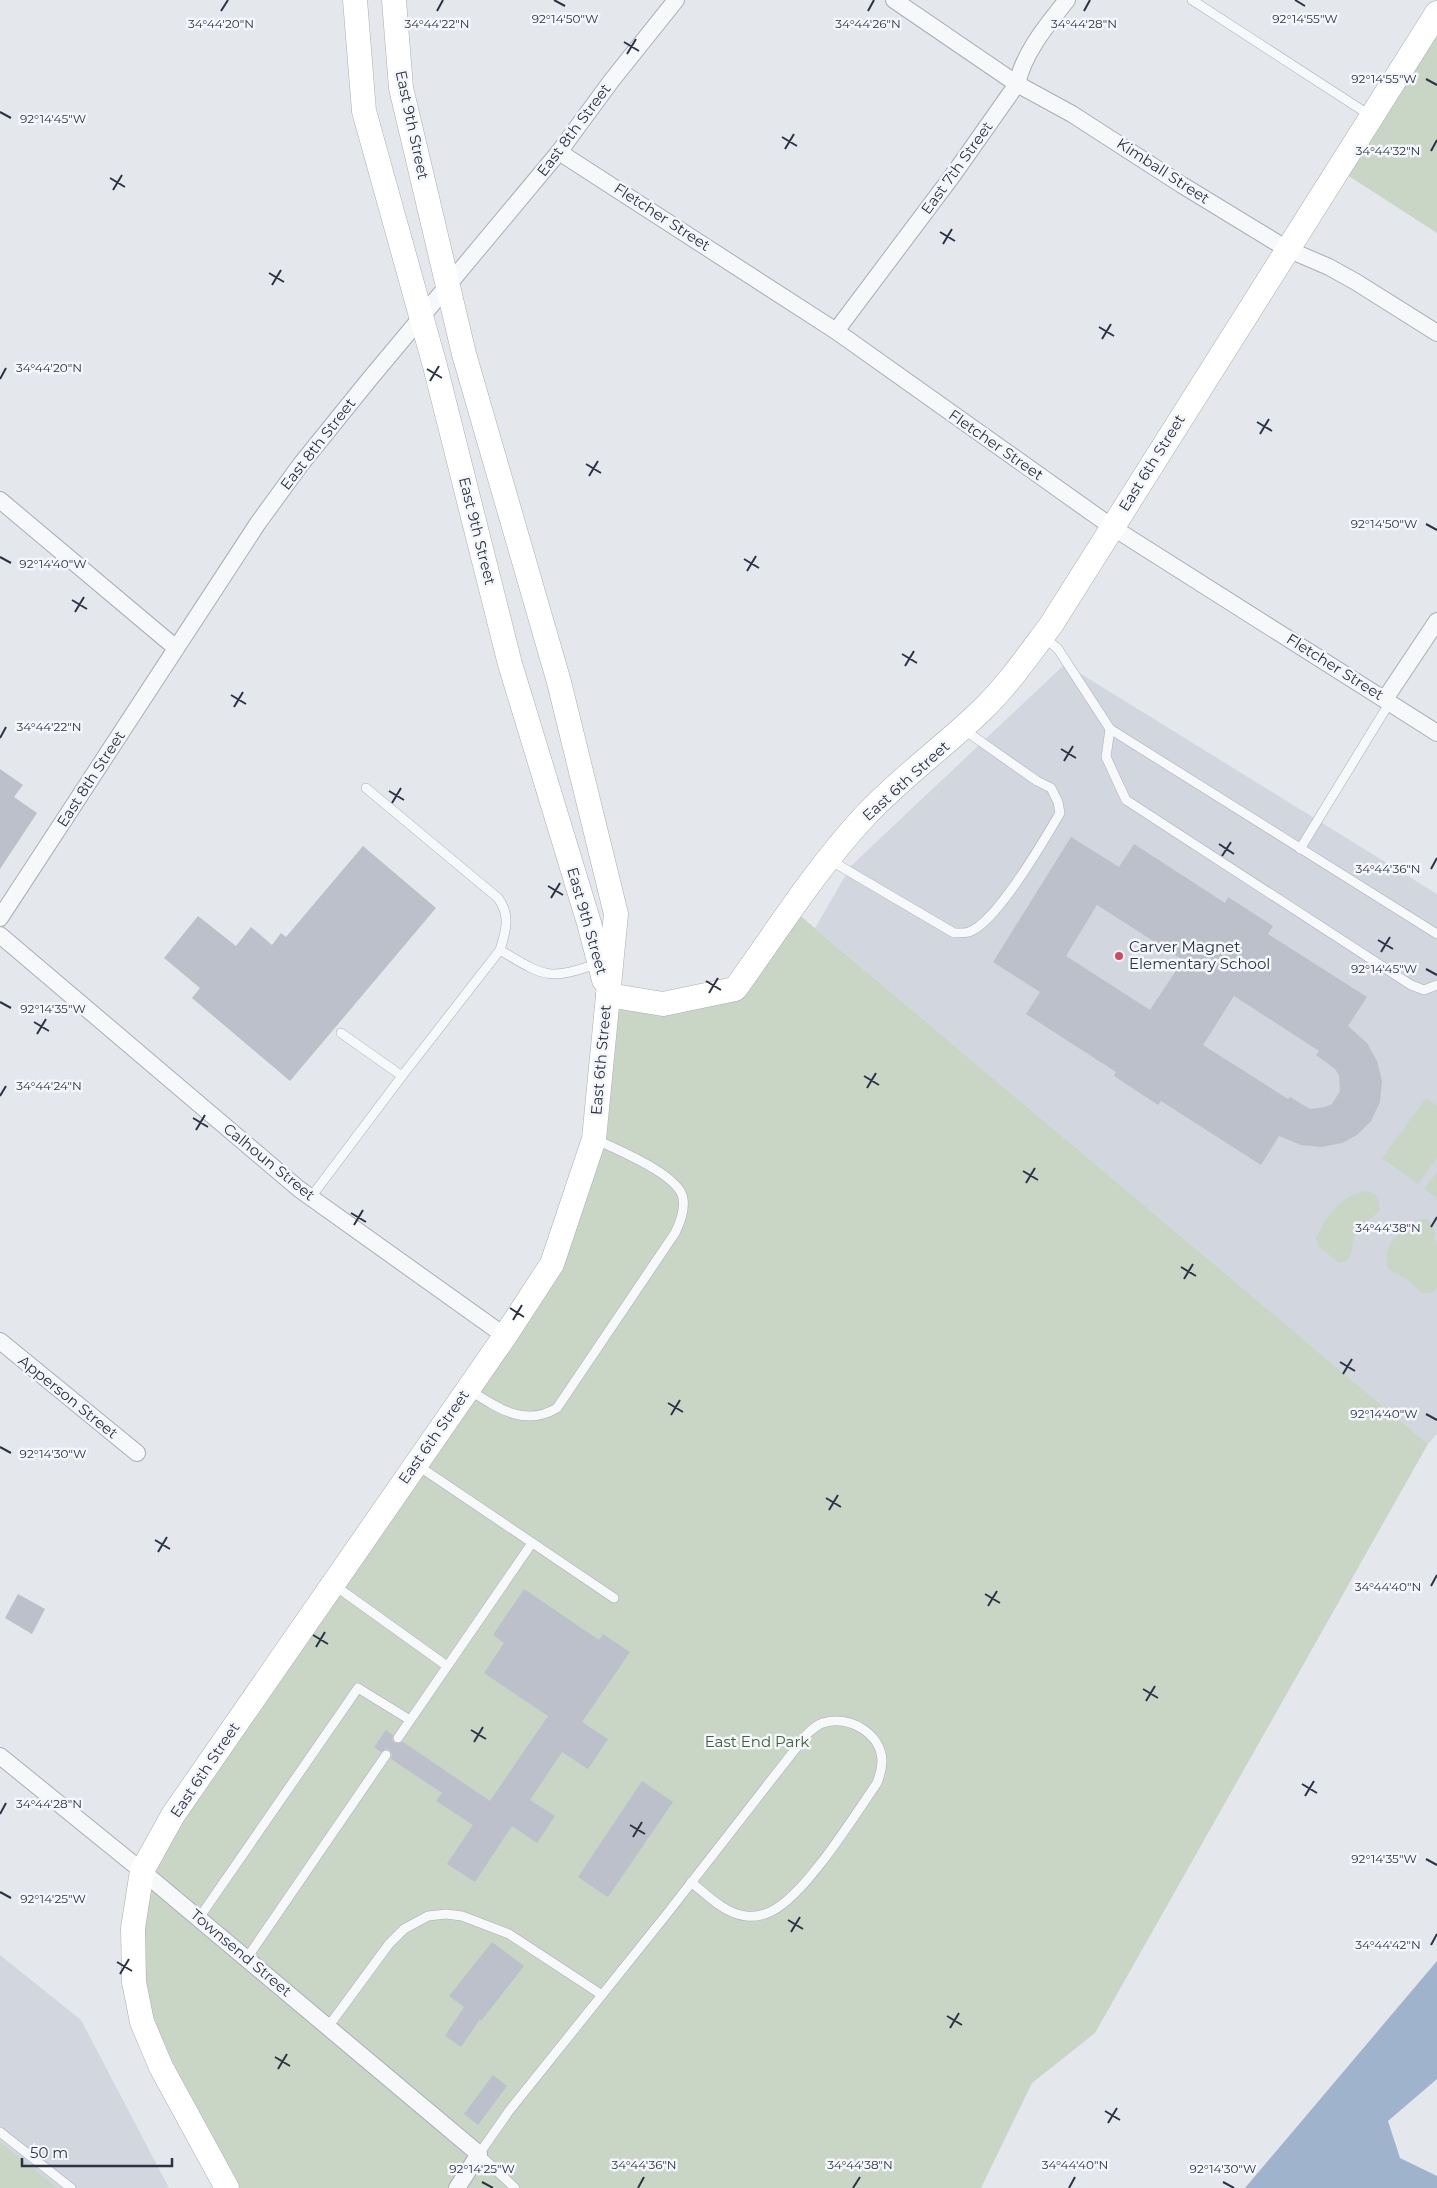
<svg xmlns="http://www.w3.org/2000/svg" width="1437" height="2188" viewBox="0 0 1437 2188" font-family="Montserrat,sans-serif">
  <rect width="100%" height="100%" fill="#e4e7ec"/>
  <!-- built -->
  <g fill="#d2d6de">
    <path d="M1065 664 1437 894V1434L1428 1444 815 928 851 866Z"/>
    <path d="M0 1955 81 2020 169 2188H0Z"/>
  </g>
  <!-- green -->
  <g fill="#c9d6c5">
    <path d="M1437 13V233L1338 169Z"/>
    <path d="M791 908 1428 1444 1095 2033 1032 2083 981 2188H228L142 2022V1871L505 1336 569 1215 608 995 735 989Z"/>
    <path d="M1426 1098 1437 1106V1158L1418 1184 1382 1158Z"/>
    <path d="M1437 1172V1199L1424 1189Z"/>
    <path d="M1364 1191C1377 1192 1379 1198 1380 1210 1374 1218 1361 1223 1356 1232 1350 1243 1356 1262 1339 1263L1319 1247 1316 1238C1328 1214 1338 1199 1364 1191Z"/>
    <path d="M1419 1219H1428L1435 1231 1434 1240 1437 1243V1288L1432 1293H1422L1407 1279 1389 1270C1379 1248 1401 1228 1419 1219Z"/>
    <path d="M0 2142 58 2188H0Z"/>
  </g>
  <!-- water -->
  <path fill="#9fb4cc" d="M1437 1961V2079L1388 2121 1400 2158 1437 2176V2188H1245Z"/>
  <!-- building -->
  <g fill="#bbc0ca" fill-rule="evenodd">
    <path d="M0 769 23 785 14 797 37 813 0 869Z"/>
    <path d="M1071 837 1119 867 1134 844 1225 903 1228 897 1273 926 1268 934 1367 997 1348 1026 1367 1043 1377 1061 1382 1081 1380 1102 1371 1121 1357 1135 1342 1143 1322 1147 1301 1145 1279 1136 1261 1165 1161 1101 1158 1105 1114 1076 1116 1072 1026 1014 1040 992 993 962ZM1097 905 1183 960 1150 1010 1066 956ZM1234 996 1319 1051 1316 1055 1335 1069 1339 1075 1340 1091 1332 1104 1325 1107 1310 1109 1290 1097 1288 1099 1203 1045Z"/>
    <path d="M363 846 436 908 290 1081 192 998 200 988 164 958 198 916 236 946 251 927 272 945 281 933 286 937Z"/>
    <path d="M524 1589 599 1640 603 1634 630 1652 582 1722 608 1739 588 1769 562 1752 530 1800 555 1816 537 1843 512 1826 475 1882 447 1864 473 1825 436 1801 442 1793 391 1759 392 1755 390 1750 386 1749 381 1752 374 1747 386 1730 393 1735 392 1740 395 1743 403 1742 490 1801 548 1716 484 1673 504 1643 493 1635Z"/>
    <path d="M18 1594 45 1609 32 1634 5 1618Z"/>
    <path d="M642 1781 673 1802 608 1897 578 1877Z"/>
    <path d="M492 1942 524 1966 481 2021 480 2019 461 2047 445 2036 464 2007 449 1996Z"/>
    <path d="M493 2075 507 2086 478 2125 464 2114Z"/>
  </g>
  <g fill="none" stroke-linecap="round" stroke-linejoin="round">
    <defs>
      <g id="lane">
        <path d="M1192 0 1371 116"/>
        <path d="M1044 637 1058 649 1110 729 1437 934"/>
        <path d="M1110 729 1106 757 1126 800 1411 985 1424 990 1437 985"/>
        <path d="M1300 849 1390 702"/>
        <path d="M828 859 954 933C959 933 965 933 969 932 997 922 1044 840 1060 813L1058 802 1051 788 1037 781 963 729"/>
        <path d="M500 950C545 977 548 981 599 963"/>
        <path d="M341 1033 402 1076 500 950C506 930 511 916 498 898L366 788"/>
        <path d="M311 1197 402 1076"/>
        <path d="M468 1389C496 1407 524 1428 557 1408L675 1233C680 1223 685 1211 683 1199 681 1175 615 1149 595 1139"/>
        <path d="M417 1465 614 1598"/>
        <path d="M334 1585 447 1666"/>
        <path d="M398 1738 532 1543"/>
        <path d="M199 1918 358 1688 410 1720"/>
        <path d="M247 1958 386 1755"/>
        <path d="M328 2027 389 1944 404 1929 428 1916 446 1914 462 1916 509 1934 602 1995"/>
        <path d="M0 2132 71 2188"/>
        <path d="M515 2188 479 2154 509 2111 666 1915 807 1734C812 1730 817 1724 823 1723 848 1715 880 1732 882 1760 882 1768 880 1775 877 1783 854 1816 806 1894 772 1911 764 1915 754 1917 746 1916 725 1914 707 1895 691 1882"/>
      </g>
      <g id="street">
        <path d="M894 0 1017 84 1072 114 1182 185 1287 249 1329 267 1356 282 1437 333"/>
        <path d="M559 152 836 331 1112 527 1437 733"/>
        <path d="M836 331 953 175 1017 84C1024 52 1047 25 1067 0"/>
        <path d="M0 500 176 648"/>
        <path d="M1385 699 1437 621"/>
        <path d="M0 918 258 523 301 464 368 381 559 152 612 80 676 0"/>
        <path d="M0 935 299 1189 505 1336"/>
        <path d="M0 1341 137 1453"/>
        <path d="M0 1756 142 1871 479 2154 457 2188"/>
      </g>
      <g id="secondary">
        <path d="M355 0 364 111 435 366 510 664 589 923 604 980"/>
        <path d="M608 995 663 1004 735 989C777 931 815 870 864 817 900 778 944 747 982 710 1008 685 1029 654 1051 625L1437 13"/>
        <path d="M227 2188 161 2067 142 2022 134 1982 133 1928 142 1871 173 1815 505 1336 552 1264 594 1139 616 914 559 682 464 354 401 88 394 0"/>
      </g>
    </defs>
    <!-- lane casing -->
    <use href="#lane" stroke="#a9aeb7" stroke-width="10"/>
    <!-- street casing -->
    <use href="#street" stroke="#a9aeb7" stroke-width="18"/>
    <!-- secondary casing -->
    <use href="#secondary" stroke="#a9aeb7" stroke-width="25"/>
    <!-- lane -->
    <use href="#lane" stroke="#f7f8fa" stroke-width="9"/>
    <!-- street -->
    <use href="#street" stroke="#f7f8fa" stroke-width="16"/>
    <!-- secondary -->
    <use href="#secondary" stroke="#fff" stroke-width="24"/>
  </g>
  <!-- ticks -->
  <path fill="none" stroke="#2b3445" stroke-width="2" d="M554 0 565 6M1295 0 1305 6M221 11 228 0M437 11 443 0M868 11 874 0M1084 11 1090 0M624 42 639 51M627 54 636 39M1426 79 1437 85M0 112 11 118M782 137 797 146M785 149 794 134M1431 151 1437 140M110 178 125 187M113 190 122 175M940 232 955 241M943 244 952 229M269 273 284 282M272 285 281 270M1099 327 1114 336M1102 339 1111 324M427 369 442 378M0 379 6 368M430 381 439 366M1257 422 1272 431M1260 434 1269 419M586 464 601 473M589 476 598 461M1426 524 1437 530M0 557 11 563M744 559 759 568M747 571 756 556M72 600 87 609M75 612 84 597M902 654 917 663M905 666 914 651M231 695 246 704M234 707 243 692M0 738 6 727M1061 749 1076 758M1064 761 1073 746M389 791 404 800M392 803 401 788M1219 844 1234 854M1222 856 1231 842M1431 869 1437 858M548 886 563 895M551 898 560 883M1378 940 1393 949M1381 952 1390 937M1426 969 1437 975M706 981 721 990M709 993 718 978M0 1002 11 1008M34 1022 49 1031M37 1034 46 1019M864 1076 879 1085M867 1088 876 1073M0 1096 6 1086M193 1118 208 1127M196 1130 205 1115M1023 1171 1038 1180M1026 1183 1035 1168M351 1213 366 1222M354 1225 363 1210M1431 1227 1437 1217M1181 1267 1196 1276M1184 1279 1193 1264M510 1308 524 1317M513 1320 522 1305M1340 1362 1355 1371M1343 1374 1352 1359M668 1403 683 1412M1426 1414 1437 1420M671 1415 680 1400M0 1447 11 1453M826 1498 841 1507M829 1510 838 1495M155 1540 170 1549M158 1552 167 1537M1431 1586 1437 1575M985 1594 1000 1603M988 1606 997 1591M313 1635 328 1644M316 1647 325 1632M1143 1689 1158 1698M1146 1701 1155 1686M471 1730 486 1739M474 1742 483 1727M1302 1784 1317 1793M1305 1796 1314 1781M0 1814 6 1803M630 1825 645 1834M633 1837 642 1822M1426 1859 1437 1865M0 1892 11 1898M788 1920 803 1929M791 1932 800 1917M1431 1945 1437 1934M117 1962 132 1971M120 1974 129 1959M947 2016 962 2025M950 2028 959 2013M275 2057 290 2066M278 2069 287 2054M1105 2111 1120 2120M1108 2123 1117 2108M482 2182 493 2188M1223 2182 1234 2188M638 2188 644 2177M853 2188 860 2177M1069 2188 1075 2177"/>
  <!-- markers -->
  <circle fill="#d1495b" stroke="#f4f6f9" stroke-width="2" cx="1119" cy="956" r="5"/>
  <g text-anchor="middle" stroke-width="5" stroke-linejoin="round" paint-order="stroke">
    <!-- street labels -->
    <g font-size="15" fill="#2b3445" stroke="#f4f6f9">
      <text transform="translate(412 125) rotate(78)" y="5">East 9th Street</text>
      <text transform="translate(574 130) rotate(-53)" y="5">East 8th Street</text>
      <text transform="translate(957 168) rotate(-54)" y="5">East 7th Street</text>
      <text transform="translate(1163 171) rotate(33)" y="5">Kimball Street</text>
      <text transform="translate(662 217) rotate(33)" y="5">Fletcher Street</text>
      <text transform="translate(318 444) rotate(-52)" y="5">East 8th Street</text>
      <text transform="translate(996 445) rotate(35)" y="5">Fletcher Street</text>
      <text transform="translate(1152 463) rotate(-58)" y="5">East 6th Street</text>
      <text transform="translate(477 531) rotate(76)" y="5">East 9th Street</text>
      <text transform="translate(1335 667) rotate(32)" y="5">Fletcher Street</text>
      <text transform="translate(91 779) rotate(-57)" y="5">East 8th Street</text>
      <text transform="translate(906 781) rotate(-42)" y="5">East 6th Street</text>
      <text transform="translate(587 921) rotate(74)" y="5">East 9th Street</text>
      <text transform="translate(601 1060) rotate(-85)" y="5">East 6th Street</text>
      <text transform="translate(269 1162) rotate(39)" y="5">Calhoun Street</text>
      <text transform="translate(68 1397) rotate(39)" y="5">Apperson Street</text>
      <text transform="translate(434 1437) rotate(-55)" y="5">East 6th Street</text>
      <text transform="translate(205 1770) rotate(-56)" y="5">East 6th Street</text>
      <text transform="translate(241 1953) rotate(40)" y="5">Townsend Street</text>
    </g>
    <!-- poi labels -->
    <g font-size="15" fill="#2b3445" stroke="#f4f6f9" text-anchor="start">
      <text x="1129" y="952">Carver Magnet<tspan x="1129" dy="17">Elementary School</tspan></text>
    </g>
    <!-- park labels -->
    <g font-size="15" fill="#3f6138" stroke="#f4f6f9">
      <text x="757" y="1747">East End Park</text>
    </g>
  </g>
  <g font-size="12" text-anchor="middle" fill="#2b3445" stroke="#f4f6f9" stroke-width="5" stroke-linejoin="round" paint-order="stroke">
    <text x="565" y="23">92°14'50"W</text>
    <text x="1305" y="23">92°14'55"W</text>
    <text x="1084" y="28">34°44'28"N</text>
    <text x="221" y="28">34°44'20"N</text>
    <text x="437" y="28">34°44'22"N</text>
    <text x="868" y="28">34°44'26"N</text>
    <text x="1384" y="83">92°14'55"W</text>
    <text x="53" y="123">92°14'45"W</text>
    <text x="1388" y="155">34°44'32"N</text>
    <text x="49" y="372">34°44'20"N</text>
    <text x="1384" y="528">92°14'50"W</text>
    <text x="53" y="568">92°14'40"W</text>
    <text x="49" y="731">34°44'22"N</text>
    <text x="1388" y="873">34°44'36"N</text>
    <text x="1384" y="973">92°14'45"W</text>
    <text x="53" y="1013">92°14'35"W</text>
    <text x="49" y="1090">34°44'24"N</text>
    <text x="1388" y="1232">34°44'38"N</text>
    <text x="1384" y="1418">92°14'40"W</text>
    <text x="53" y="1458">92°14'30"W</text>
    <text x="1388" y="1591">34°44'40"N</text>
    <text x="49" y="1808">34°44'28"N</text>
    <text x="1384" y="1863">92°14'35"W</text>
    <text x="53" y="1903">92°14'25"W</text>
    <text x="1388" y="1949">34°44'42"N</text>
    <text x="644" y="2169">34°44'36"N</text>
    <text x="860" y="2169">34°44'38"N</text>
    <text x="1075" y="2169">34°44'40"N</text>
    <text x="482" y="2173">92°14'25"W</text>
    <text x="1223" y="2173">92°14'30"W</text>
  </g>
  <!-- scale -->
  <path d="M22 2158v8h150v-8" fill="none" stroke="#2b3445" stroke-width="2.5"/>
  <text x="30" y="2158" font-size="15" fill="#2b3445" stroke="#f4f6f9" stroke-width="4" paint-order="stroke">50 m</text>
</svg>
